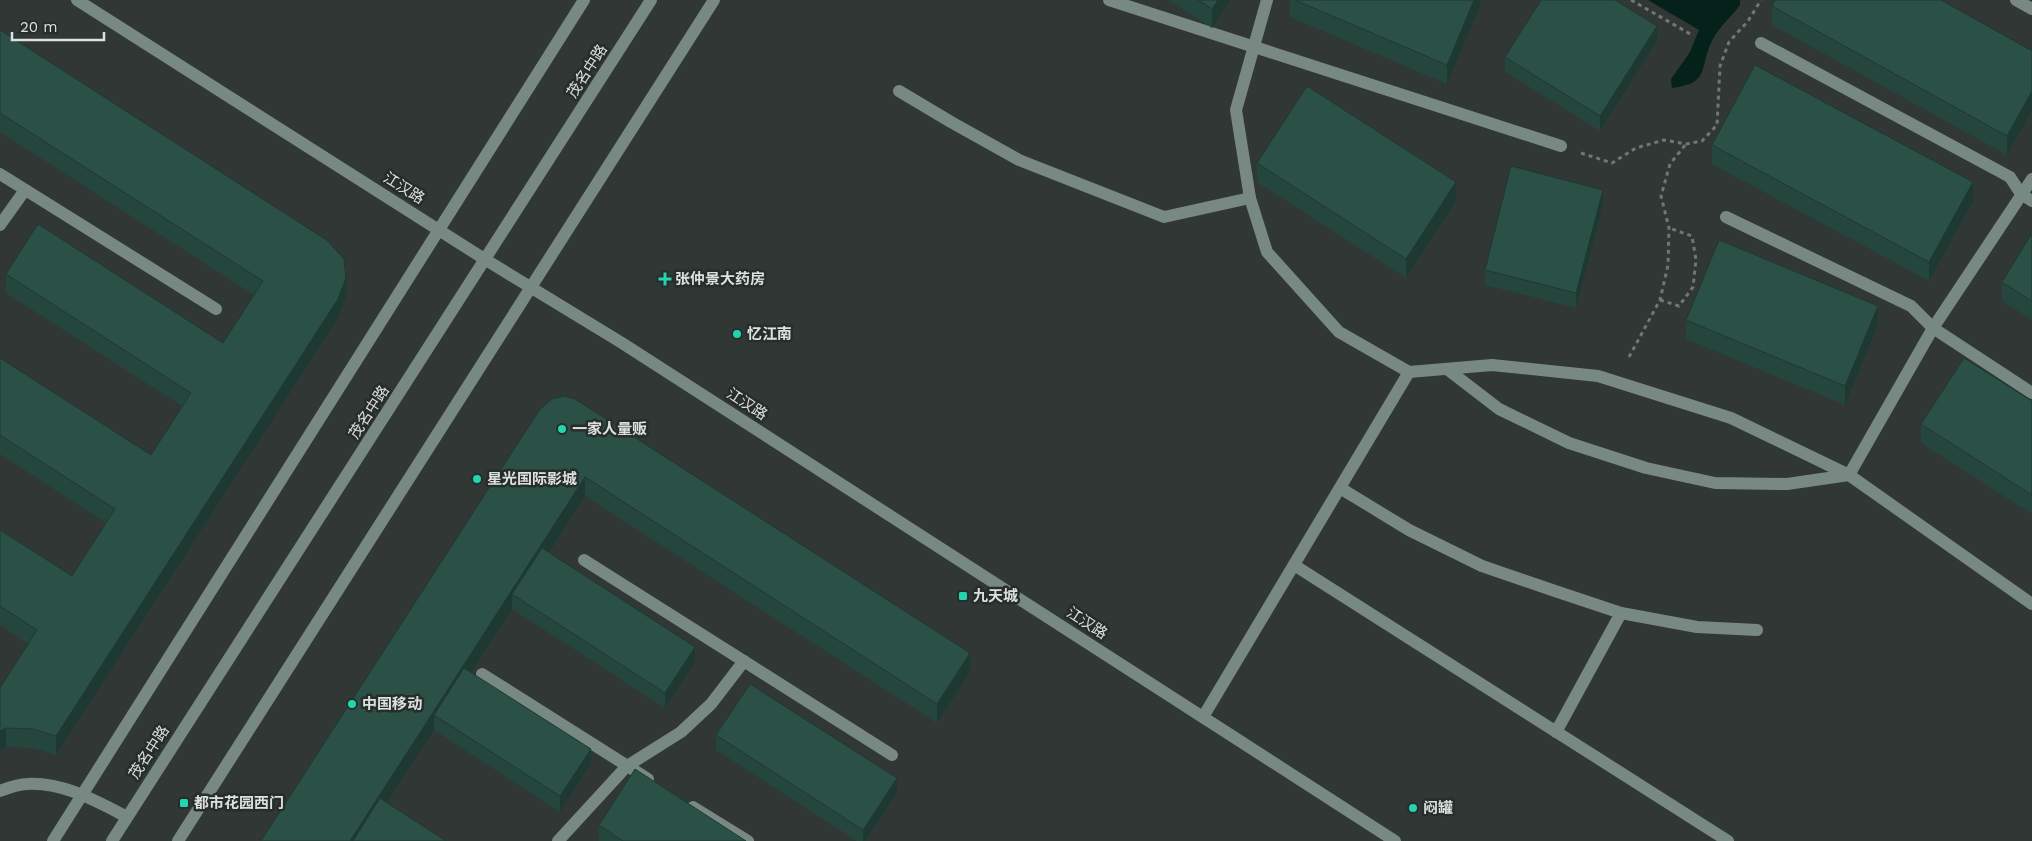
<svg xmlns="http://www.w3.org/2000/svg" width="2032" height="841" viewBox="0 0 2032 841" font-family="'Work Sans','Noto Sans SC',sans-serif">
  <rect width="100%" height="100%" fill="#313735"/>
  <!-- water -->
  <path fill="#04211a" d="M1648 0H1740V5C1732 16 1719 27 1713 39 1698 67 1712 83 1672 88L1671 79 1690 52 1699 30Z"/>
  <g fill="none" stroke-linecap="round" stroke-linejoin="round">
    <!-- path -->
    <g stroke="#727775" stroke-width="3" stroke-dasharray="4 4" stroke-linecap="butt">
      <path d="M1631 0 1692 35"/>
      <path d="M1581 153 1612 163 1636 148 1664 140 1686 144 1702 141 1717 125 1720 66 1729 42 1748 21 1761 0"/>
      <path d="M1660 300 1679 306 1693 287 1696 260 1692 236 1669 228"/>
      <path d="M1629 357 1660 300 1668 265 1669 228 1661 196 1670 164 1686 144"/>
    </g>
    <!-- minor -->
    <g stroke="#788983" stroke-width="12">
      <path d="M77 0 486 260 622 343 1395 841"/>
      <path d="M1109 0 1561 146"/>
      <path d="M1267 0 1236 110 1250 198 1267 252 1339 332 1409 372 1492 365 1598 376 1731 418 1849 475 1933 328 2032 179"/>
      <path d="M2016 0 2032 9"/>
      <path d="M1761 43 2010 177 2021 194 2032 201"/>
      <path d="M899 91 951 122 1019 160 1164 217 1250 198"/>
      <path d="M0 174 216 309"/>
      <path d="M1726 217 1911 306 1933 328 2032 393"/>
      <path d="M0 225 25 190"/>
      <path d="M1447 369 1499 409 1569 443 1646 468 1715 483 1787 484 1849 475 2032 604"/>
      <path d="M1340 488 1409 530 1482 566 1555 591 1621 613 1697 627 1757 630"/>
      <path d="M584 560 892 755"/>
      <path d="M1294 565 1728 841"/>
      <path d="M482 674 648 779"/>
      <path d="M1203 717 1409 372"/>
      <path d="M1556 732 1621 613"/>
      <path d="M0 791C8 788 18 784 27 784 63 782 96 801 127 817"/>
      <path d="M693 807 748 841"/>
      <path d="M53 841 584 0"/>
      <path d="M112 841 651 0"/>
      <path d="M178 841 714 0"/>
      <path d="M558 841 627 766 681 732 711 704 744 661"/>
    </g>
  </g>
  <!-- wall -->
  <g fill="#25463c">
    <path d="M1168 0H1230L1212 28Z"/>
    <path d="M1290 0H1480V6L1447 84 1290 17Z"/>
    <path d="M1772 6 2032 51V110L2007 155 1772 25Z"/>
    <path d="M0 30 346 297 338 318 56 755 33 748 6 747 0 750V688L28 644 0 625V530L72 576 106 523 0 454V358L151 455 182 406 6 293V274L223 343 254 295 0 132Z"/>
    <path d="M1657 41 1600 131 1505 72V57Z"/>
    <path d="M1712 145 1973 201 1929 281 1712 164Z"/>
    <path d="M1257 163 1456 201 1406 278 1257 182Z"/>
    <path d="M1603 205 1576 308 1485 285V270Z"/>
    <path d="M2032 233V320L2002 301V282Z"/>
    <path d="M1686 320 1878 325 1845 405 1686 339Z"/>
    <path d="M2032 401V514L1921 443V424Z"/>
    <path d="M540 409 970 672 937 723 585 496 549 552 695 662 665 708 512 609 471 672 591 764 560 812 434 730 387 803 261 841Z"/>
    <path d="M716 735 897 793 865 841H857L716 750Z"/>
    <path d="M599 825 746 841H599Z"/>
  </g>
  <!-- shaded-wall -->
  <g fill="#1e3931">
    <path d="M1218 0H1230L1212 28V9Z"/>
    <path d="M1474 0H1480V6L1447 84V65Z"/>
    <path d="M1657 26V41L1600 131V116Z"/>
    <path d="M2032 91V110L2007 155V136Z"/>
    <path d="M1456 182V201L1406 278V259Z"/>
    <path d="M1973 182V201L1929 281V262Z"/>
    <path d="M1603 190V205L1576 308V293Z"/>
    <path d="M346 278V297L338 318 56 755V736Z"/>
    <path d="M1878 306V325L1845 405V386Z"/>
    <path d="M585 477V496L519 599 512 594V609L441 719 434 715V730L362 841H350Z"/>
    <path d="M695 647V662L665 708V693Z"/>
    <path d="M970 653V672L937 723V704Z"/>
    <path d="M6 728V747L0 750V731Z"/>
    <path d="M591 749V764L560 812V796Z"/>
    <path d="M897 778V793L865 841H863V830Z"/>
  </g>
  <!-- building -->
  <g fill="#2b5146" stroke="#1e3931">
    <path d="M1198 0H1218L1212 9Z"/>
    <path d="M1295 0H1474L1447 65Z"/>
    <path d="M1541 0H1615L1657 26 1600 116 1505 57Z"/>
    <path d="M1775 0H1941L2032 51V91L2007 136 1772 6Z"/>
    <path d="M0 30 328 241 344 259 346 278 338 299 56 736 33 729 6 728 0 731V688L37 630 0 606V530L72 576 115 509 0 435V358L151 455 191 393 6 274 38 224 223 343 263 281 0 113Z"/>
    <path d="M1755 65 1973 182 1929 262 1712 145Z"/>
    <path d="M1307 86 1456 182 1406 259 1257 163Z"/>
    <path d="M1511 166 1603 190 1576 293 1485 270Z"/>
    <path d="M2032 233V301L2002 282Z"/>
    <path d="M1719 240 1878 306 1845 386 1686 320Z"/>
    <path d="M1964 358 2032 401V495L1921 424Z"/>
    <path d="M564 396 575 399 970 653 937 704 585 477 350 841H261L540 409 552 399Z"/>
    <path d="M542 548 695 647 665 693 512 594Z"/>
    <path d="M464 668 591 749 560 796 434 715Z"/>
    <path d="M750 684 897 778 863 830 716 735Z"/>
    <path d="M635 769 746 841H623L599 825Z"/>
    <path d="M380 798 446 841H353Z"/>
  </g>
  <!-- markers -->
  <g fill="#22d5af" stroke="#272d2b" stroke-width="2">
    <path d="M662.5 271.5h5v5h5v5h-5v5h-5v-5h-5v-5h5z"/>
    <circle cx="737" cy="334" r="5"/>
    <circle cx="562" cy="429" r="5"/>
    <circle cx="477" cy="479" r="5"/>
    <rect x="958" y="591" width="10" height="10" rx="2.5"/>
    <circle cx="352" cy="704" r="5"/>
    <rect x="179" y="798" width="10" height="10" rx="2.5"/>
    <circle cx="1413" cy="808" r="5"/>
  </g>
  <g text-anchor="middle" stroke-width="5" stroke-linejoin="round" paint-order="stroke">
    <!-- street labels -->
    <g font-size="15" fill="#dce0de" stroke="#272d2b">
      <text transform="translate(587 71) rotate(-57)" y="5">茂名中路</text>
      <text transform="translate(404 188) rotate(32)" y="5">江汉路</text>
      <text transform="translate(747 404) rotate(33)" y="5">江汉路</text>
      <text transform="translate(369 412) rotate(-57)" y="5">茂名中路</text>
      <text transform="translate(1087 623) rotate(33)" y="5">江汉路</text>
      <text transform="translate(149 752) rotate(-57)" y="5">茂名中路</text>
    </g>
    <!-- poi labels -->
    <g font-size="15" font-weight="bold" fill="#dce0de" stroke="#272d2b" text-anchor="start">
      <text x="675" y="284">张仲景大药房</text>
      <text x="747" y="339">忆江南</text>
      <text x="572" y="434">一家人量贩</text>
      <text x="487" y="484">星光国际影城</text>
      <text x="973" y="601">九天城</text>
      <text x="362" y="709">中国移动</text>
      <text x="194" y="808">都市花园西门</text>
      <text x="1423" y="813">闷罐</text>
    </g>
  </g>
  <!-- scale -->
  <path d="M12 32v8h92v-8" fill="none" stroke="#dce0de" stroke-width="2.5"/>
  <text x="20" y="32" font-size="15" fill="#dce0de" stroke="#272d2b" stroke-width="4" paint-order="stroke">20 m</text>
</svg>
